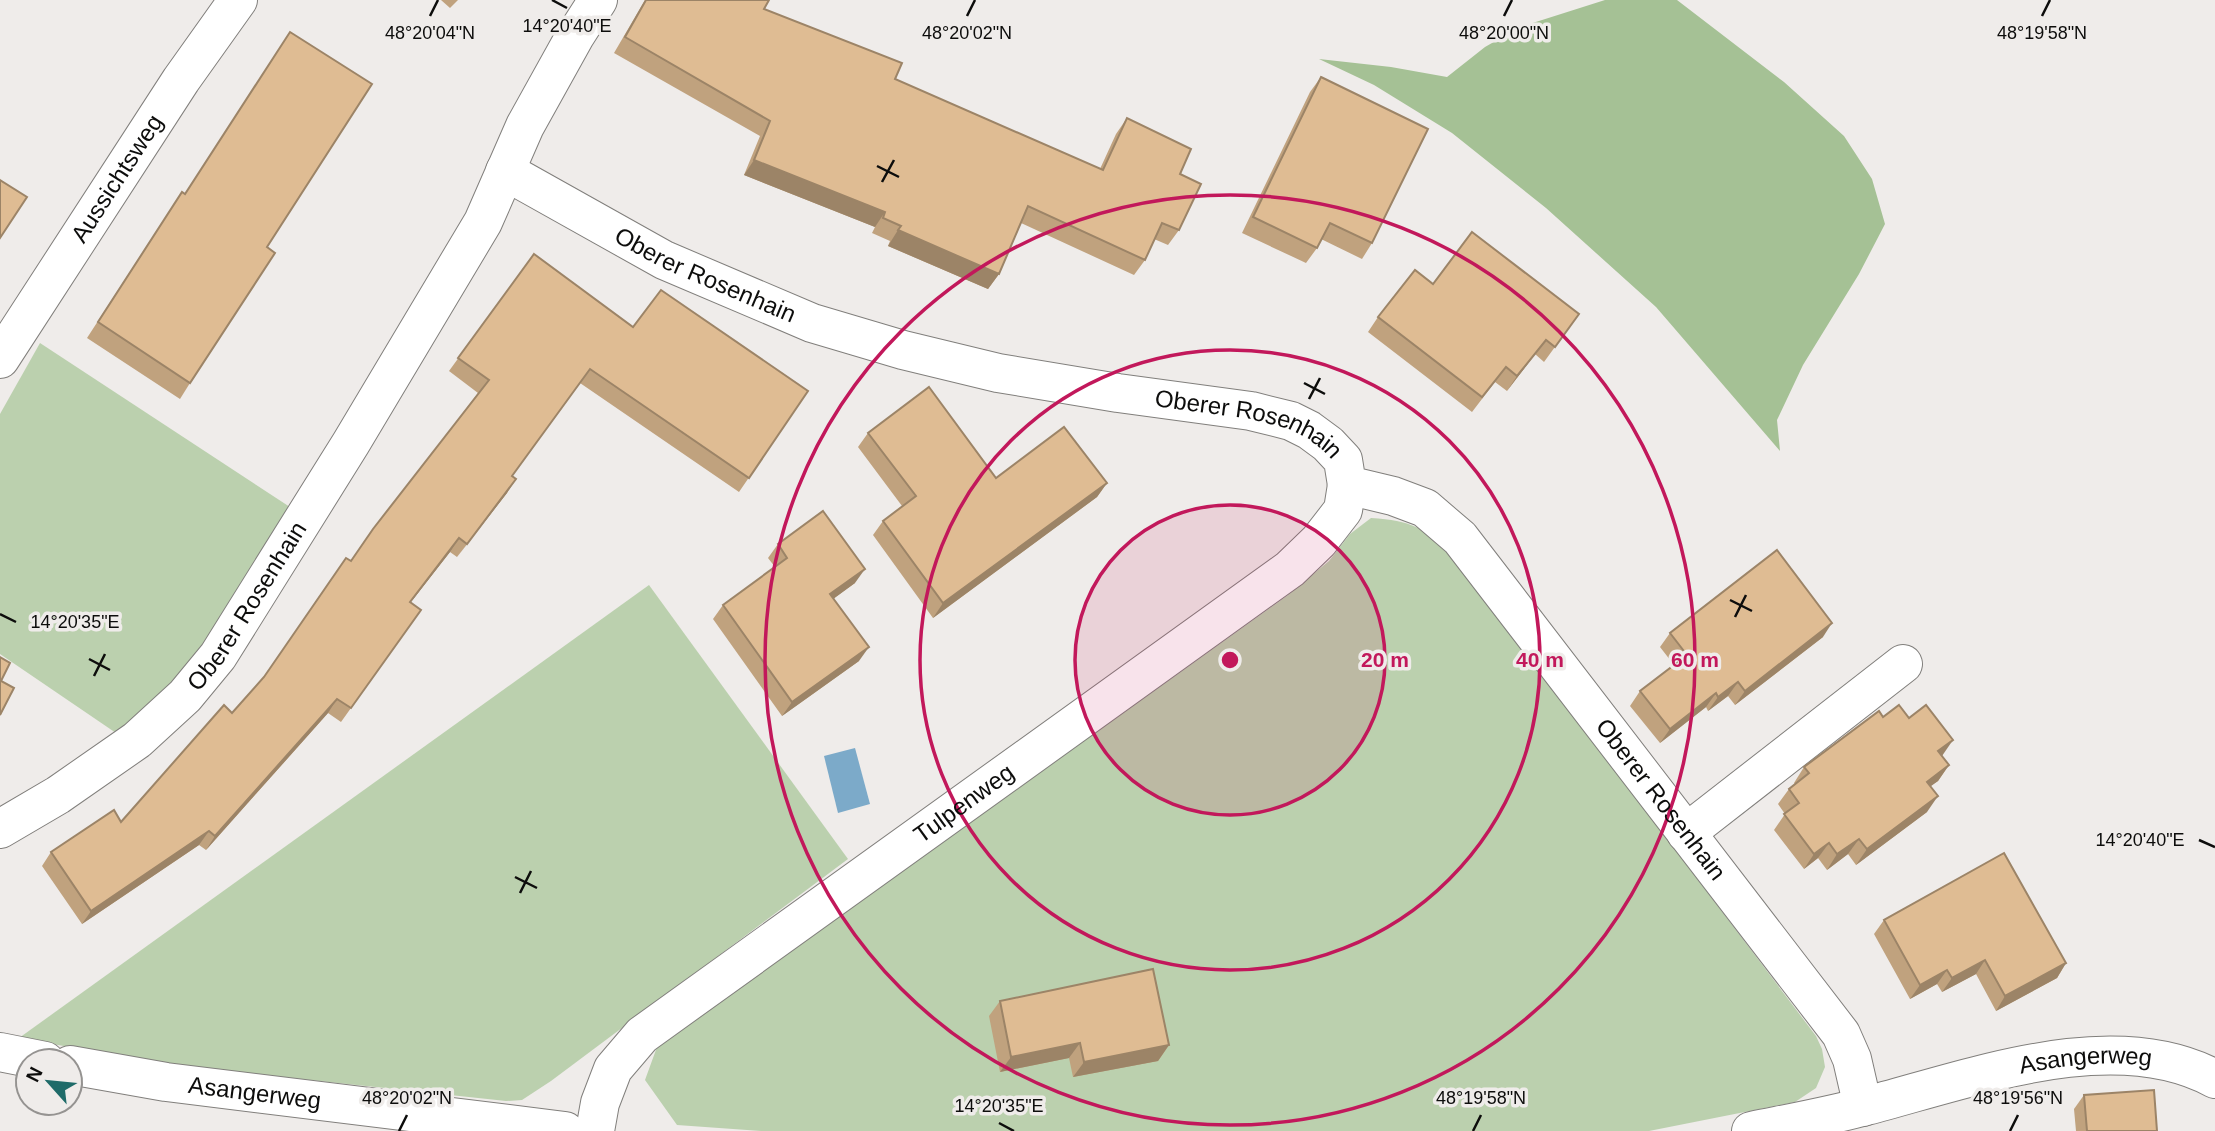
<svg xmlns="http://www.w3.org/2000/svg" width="2215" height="1131" viewBox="0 0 2215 1131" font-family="Arial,sans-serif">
  <rect width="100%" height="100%" fill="#efecea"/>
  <!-- green -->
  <g fill="#bbd0ae">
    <path d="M40 343 293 509 189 668 145 712 116 733 0 654V414Z"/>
    <path d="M1371 518C1412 521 1423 527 1452 554L1816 1036 1822 1049 1825 1067 1816 1088 1795 1102 1649 1131H761L677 1125 645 1080 657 1047 1288 595 1329 561 1350 534Z"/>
    <path d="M649 585 848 859 551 1081 522 1100 506 1101 170 1065 19 1038Z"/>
  </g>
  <!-- forest -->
  <path fill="#a5c195" d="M1605 0H1677L1784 82 1844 136 1872 179 1885 224 1859 274 1803 365 1777 420 1780 451 1656 307 1546 208 1452 133 1374 85 1319 59 1391 67 1447 77 1485 47 1520 27Z"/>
  <!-- water -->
  <path fill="#7caac9" d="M855 748 870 804 838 813 824 756Z"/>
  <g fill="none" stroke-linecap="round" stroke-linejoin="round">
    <defs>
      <g id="minor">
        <path id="s1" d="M505 171 664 260 812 323 903 350 998 373 1118 393 1251 411 1291 421 1309 430 1328 444 1343 460 1347 485 1393 496 1425 508 1460 538 1841 1034 1852 1059 1863 1107"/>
        <path id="s2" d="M0 359 181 80 238 0"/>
        <path id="s3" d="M0 829 58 795 137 740 185 696 218 656 351 443 483 222 525 126 575 36 598 0"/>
        <path d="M1686 833 1903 664"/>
        <path d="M0 1052 45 1061"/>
        <path id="s4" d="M70 1065 166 1082 565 1131"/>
        <path id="s5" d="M595 1131 600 1103 613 1069 642 1035 1290 569 1319 541 1343 510 1347 485"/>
        <path id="s6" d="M1751 1131C1790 1123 1829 1116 1866 1106 1970 1079 2114 1024 2215 1079"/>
      </g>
    </defs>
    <!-- minor casing -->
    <use href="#minor" stroke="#817f7c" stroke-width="40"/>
    <!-- minor -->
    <use href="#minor" stroke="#fff" stroke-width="38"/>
  </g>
  <!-- wall -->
  <g fill="#c0a27e">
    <path d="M441 0H458L450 8Z"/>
    <path d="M645 0H769L764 9 895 79 1100 169 1116 134 1127 118 1180 174 1179 230 1168 245 1154 239 1145 260 1134 275 1021 223 999 274 988 289 888 246 890 241 872 233 875 227 744 175 760 136 614 53Z"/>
    <path d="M290 32 267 247 190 383 180 399 87 338 172 207 182 192 185 194Z"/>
    <path d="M1321 77 1372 243 1362 259 1321 239 1317 248 1306 263 1242 233 1310 92Z"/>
    <path d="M534 254 633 327 808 391 739 492 580 383 512 476 507 493 457 557 450 552 410 603 421 610 341 722 328 713 206 850 199 845 82 924 42 866 51 852 121 822 232 713 263 678 478 393 449 371Z"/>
    <path d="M1433 284 1568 329 1544 362 1535 354 1507 391 1495 382 1472 412 1368 332 1378 317Z"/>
    <path d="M868 433 996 478 1107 483 1097 497 933 618 873 535 883 521 902 506 858 447Z"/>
    <path d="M778 544 855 583 834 598 859 661 782 716 713 619 723 605 775 567 768 558Z"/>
    <path d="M1670 633 1823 637 1735 705 1728 696 1708 711 1706 707 1660 743 1630 706 1640 691 1674 665 1660 647Z"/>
    <path d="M1883 717 1909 718 1949 765 1938 781 1930 786 1927 812 1856 865 1848 854 1827 870 1818 858 1804 869 1774 830 1785 814 1778 804 1789 789 1795 784 1794 783 1804 767Z"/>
    <path d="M1884 920 2066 963 2057 978 1996 1011 1976 974 1942 992 1937 984 1910 999 1874 934Z"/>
    <path d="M1000 1001 1169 1045 1158 1061 1073 1077 1069 1058 1000 1072 989 1016Z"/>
    <path d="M2084 1095 2157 1131H2076L2074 1109Z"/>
  </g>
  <!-- shaded-wall -->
  <g fill="#9c8467">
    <path d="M754 160 885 212 875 227 744 175Z"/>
    <path d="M898 230 999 274 988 289 888 246Z"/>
    <path d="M1546 340 1535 354 1507 391 1517 376Z"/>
    <path d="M516 479 507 493 457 557 467 544Z"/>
    <path d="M1107 483 1097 497 933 618 943 603Z"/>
    <path d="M459 538 450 552 400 616 410 602Z"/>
    <path d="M865 569 855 583 821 608 830 594Z"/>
    <path d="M1832 623 1823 637 1735 705 1745 691Z"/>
    <path d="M869 647 859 661 782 716 792 702Z"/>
    <path d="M1738 682 1728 696 1708 711 1718 697Z"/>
    <path d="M1716 693 1706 707 1660 743 1670 729Z"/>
    <path d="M337 699 328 713 206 850 215 836Z"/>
    <path d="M1953 740 1942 756 1938 751Z"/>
    <path d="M1949 765 1938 781 1916 797 1927 782Z"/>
    <path d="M1938 796 1927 812 1856 865 1867 849Z"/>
    <path d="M209 831 199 845 82 924 91 911Z"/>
    <path d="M1859 839 1848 854 1827 870 1837 854Z"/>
    <path d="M1829 843 1818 858 1804 869 1814 854Z"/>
    <path d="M1985 960 1976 974 1942 992 1952 978Z"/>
    <path d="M2066 963 2057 978 1996 1011 2005 996Z"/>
    <path d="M1947 970 1937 984 1910 999 1920 985Z"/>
    <path d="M1080 1043 1069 1058 1000 1072 1011 1057Z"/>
    <path d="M1169 1045 1158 1061 1073 1077 1084 1062Z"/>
  </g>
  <!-- building -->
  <g fill="#dfbc93" stroke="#9c8467" stroke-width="2">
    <path d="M646 0H769L764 9 902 63 895 79 1103 170 1127 118 1191 149 1180 174 1201 184 1179 230 1162 223 1145 260 1028 206 999 274 898 230 901 226 883 218 885 212 754 160 770 121 625 37Z"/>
    <path d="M290 32 372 84 267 247 275 253 190 383 98 322 182 192 185 194Z"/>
    <path d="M1321 77 1428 129 1372 243 1330 223 1317 248 1253 217Z"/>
    <path d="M0 180 27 197 0 238Z"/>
    <path d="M1472 232 1579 314 1555 347 1546 340 1517 376 1506 367 1482 397 1378 317 1415 270 1433 284Z"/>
    <path d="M534 254 633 327 661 290 808 391 749 478 590 369 512 476 516 479 467 544 459 538 410 602 421 610 351 708 337 699 215 836 209 831 91 911 51 852 114 810 121 822 224 705 232 713 264 677 346 558 351 561 373 529 489 380 458 358Z"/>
    <path d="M929 387 996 478 1064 427 1107 483 943 603 883 521 916 496 868 433Z"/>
    <path d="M823 511 865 569 830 594 869 647 792 702 723 605 787 558 778 544Z"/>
    <path d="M1777 550 1832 623 1745 691 1738 682 1718 697 1716 693 1670 729 1640 691 1687 655 1670 633Z"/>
    <path d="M0 657 10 663 1 681 14 688 0 715Z"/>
    <path d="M1899 705 1909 718 1926 705 1953 740 1938 751 1949 765 1927 782 1938 796 1867 849 1859 839 1837 854 1829 843 1814 854 1784 814 1799 803 1789 789 1809 773 1804 767 1879 711 1883 717Z"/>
    <path d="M2004 853 2066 963 2005 996 1985 960 1952 978 1947 970 1920 985 1884 920Z"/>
    <path d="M1153 969 1169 1045 1084 1062 1080 1043 1011 1057 1000 1001Z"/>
    <path d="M2154 1090 2157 1131H2087L2084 1095Z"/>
  </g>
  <!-- ticks -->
  <path fill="none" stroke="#0d0d0c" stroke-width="2.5" d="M552 0 567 8M430 16 438 0M967 16 975 0M1504 16 1512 0M2042 16 2050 0M877 166 899 177M882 182 894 160M1304 383 1325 394M1309 399 1320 378M1730 600 1752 611M0 614 16 622M1735 617 1746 595M89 659 110 670M94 676 105 654M2199 840 2215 847M515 877 537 888M520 893 531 871M999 1123 1014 1131M399 1131 407 1115M1473 1131 1481 1115M2010 1131 2018 1115"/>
  <!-- distance rings -->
  <circle cx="1230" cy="660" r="155" fill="#c2185b" fill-opacity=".12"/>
  <g fill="none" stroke="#c2185b" stroke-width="3.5">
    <circle cx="1230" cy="660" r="155"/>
    <circle cx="1230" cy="660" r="310"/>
    <circle cx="1230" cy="660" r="465"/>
  </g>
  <g text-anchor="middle" stroke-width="7" stroke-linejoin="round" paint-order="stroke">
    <!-- street labels -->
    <g font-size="24" fill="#0d0d0c" stroke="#efecea">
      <text dy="8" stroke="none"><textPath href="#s2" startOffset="215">Aussichtsweg</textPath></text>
      <text dy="8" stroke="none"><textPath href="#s1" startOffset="226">Oberer Rosenhain</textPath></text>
      <text dy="8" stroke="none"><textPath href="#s1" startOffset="793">Oberer Rosenhain</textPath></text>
      <text dy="8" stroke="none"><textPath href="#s3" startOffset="338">Oberer Rosenhain</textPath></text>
      <text dy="8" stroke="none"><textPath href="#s1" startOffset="1381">Oberer Rosenhain</textPath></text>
      <text dy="8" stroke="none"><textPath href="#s5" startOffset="506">Tulpenweg</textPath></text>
      <text dy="8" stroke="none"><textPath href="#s6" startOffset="343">Asangerweg</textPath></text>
      <text dy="8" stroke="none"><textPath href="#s4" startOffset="187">Asangerweg</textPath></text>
    </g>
  </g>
  <g font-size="18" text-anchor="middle" fill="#0d0d0c" stroke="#efecea" stroke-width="7" stroke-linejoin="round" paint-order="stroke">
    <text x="567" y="32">14°20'40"E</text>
    <text x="430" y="39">48°20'04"N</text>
    <text x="967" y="39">48°20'02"N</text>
    <text x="1504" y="39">48°20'00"N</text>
    <text x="2042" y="39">48°19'58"N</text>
    <text x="75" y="628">14°20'35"E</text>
    <text x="2140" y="846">14°20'40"E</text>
    <text x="407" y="1104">48°20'02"N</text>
    <text x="1481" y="1104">48°19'58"N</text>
    <text x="2018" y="1104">48°19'56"N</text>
    <text x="999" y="1112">14°20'35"E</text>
  </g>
  <circle cx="1230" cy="660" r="10" fill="#c2185b" stroke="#efecea" stroke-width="3.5"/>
  <g font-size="21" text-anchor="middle" font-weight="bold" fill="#c2185b" stroke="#efecea" stroke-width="7" stroke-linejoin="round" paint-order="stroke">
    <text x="1385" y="667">20 m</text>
    <text x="1540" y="667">40 m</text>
    <text x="1695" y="667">60 m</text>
  </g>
  <!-- north arrow -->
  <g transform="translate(49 1082) rotate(297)"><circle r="33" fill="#efecea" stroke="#959391" stroke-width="2"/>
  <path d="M0-5L12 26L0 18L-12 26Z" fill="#1f6b69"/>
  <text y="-10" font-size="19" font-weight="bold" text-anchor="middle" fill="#0d0d0c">N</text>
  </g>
</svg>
